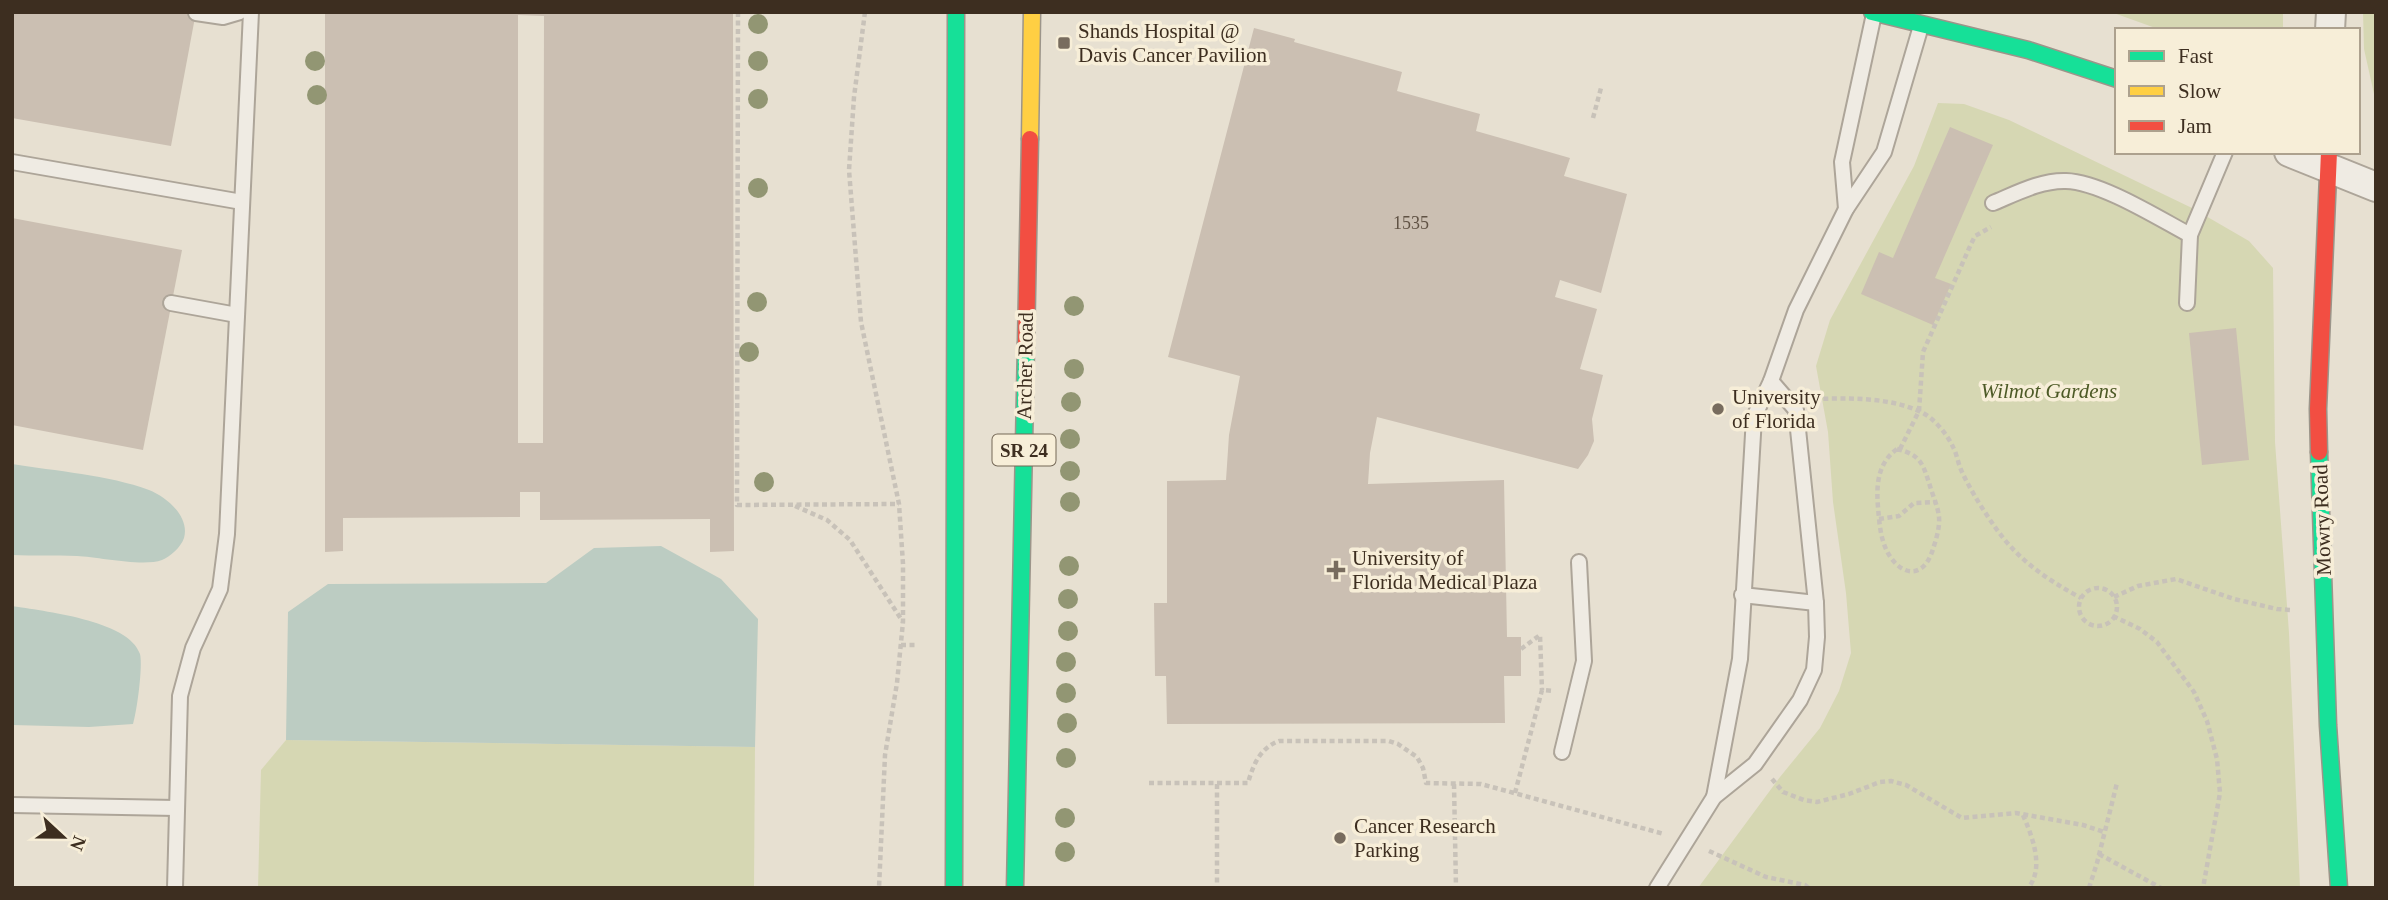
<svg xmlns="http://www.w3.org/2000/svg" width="2388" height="900" viewBox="0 0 2388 900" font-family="'Times New Roman',serif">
  <rect width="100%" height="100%" fill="#e7e0d1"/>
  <!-- green -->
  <g fill="#d6d7b3">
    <path d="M2111 12H2283V30H2161Z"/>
    <path d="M2363 12H2376V103L2364 49Z"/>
    <path d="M1938 103 1964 104 2009 120 2192 208 2249 241 2273 268 2275 442 2289 633 2300 888H1698L1780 777 1820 728 1839 691 1851 653 1846 593 1833 502 1828 432 1816 366 1830 320 1914 166Z"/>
    <path d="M286 740 755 747 754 888H258L261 770Z"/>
  </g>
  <!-- water -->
  <g fill="#bcccc2">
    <path d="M12 464C55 471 109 475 149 490 167 497 190 517 184 538 181 547 170 557 162 560 143 567 98 557 77 556 55 555 34 556 12 555Z"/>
    <path d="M661 546 721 579 758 619 755 747 286 740 288 612 328 584 546 583 594 548Z"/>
    <path d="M12 606C42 611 129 620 140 654 143 666 137 711 133 724L89 727 12 725Z"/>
  </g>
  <!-- building -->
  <g fill="#cbbfb2" fill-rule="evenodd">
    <path d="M12 12H196L171 146 12 118Z"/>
    <path d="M325 12H733L734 551 710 552V519L540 520V492H520V517L343 518V551L325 552ZM518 15 544 16 543 443H518Z"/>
    <path d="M1254 28 1295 39 1294 42 1402 72 1397 91 1480 114 1476 131 1570 158 1564 176 1627 194 1601 293 1560 280 1555 297 1597 309 1580 369 1603 375 1592 419 1594 441 1588 455 1578 469 1377 417 1370 453 1368 484 1504 480 1507 637H1521V676H1504L1505 723 1167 724 1166 676H1155L1154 603H1167V481L1226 480 1229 435 1240 376 1168 357Z"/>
    <path d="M1950 127 1993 145 1935 278 1951 284 1933 325 1861 294 1879 252 1893 258Z"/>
    <path d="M12 218 182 250 143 450 12 425Z"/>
    <path d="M2236 328 2249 460 2202 465 2189 333Z"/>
  </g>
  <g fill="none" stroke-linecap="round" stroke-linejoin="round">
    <defs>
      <g id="lane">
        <path d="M196 13 223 17 240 12"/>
        <path d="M12 162 242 202"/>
        <path d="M1993 203C2015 194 2041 180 2066 181 2101 182 2158 218 2190 235"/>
        <path d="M1846 209 1842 162 1874 14"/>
        <path d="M171 303 237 315"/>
        <path d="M2187 303 2190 235 2225 152"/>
        <path d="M1742 595 1816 603"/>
        <path d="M1562 752 1584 661 1579 562"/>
        <path d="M1714 797 1740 659 1754 417 1771 381 1796 310 1846 209 1884 152 1921 26"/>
        <path d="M12 805 176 808"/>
        <path d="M175 888 180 696 193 648 220 589 227 534 251 12"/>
        <path d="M1657 888 1714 797 1755 764 1800 700 1814 670 1817 637 1816 603 1796 410 1771 381"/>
      </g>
      <g id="street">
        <path d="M2330 30 2331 12"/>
        <path d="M2289 152 2376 187"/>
      </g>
      <g id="fast">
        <path d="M1872 12 2028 50 2117 79"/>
        <path d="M2319 452 2328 725 2339 888"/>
        <path d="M954 888 956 12"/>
        <path d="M1015 888 1026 344"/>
      </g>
      <path id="slow" d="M1030 139 1032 12"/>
      <g id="jam">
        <path d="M1026 344 1030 139"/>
        <path d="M2319 452 2318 409 2329 152"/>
      </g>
    </defs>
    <!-- lane casing -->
    <use href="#lane" stroke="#ada599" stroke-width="18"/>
    <!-- street casing -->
    <use href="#street" stroke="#ada599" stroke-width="32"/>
    <!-- fast casing -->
    <use href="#fast" stroke="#9c958a" stroke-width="19"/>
    <!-- slow casing -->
    <use href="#slow" stroke="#9c958a" stroke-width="19"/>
    <!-- jam casing -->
    <use href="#jam" stroke="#9c958a" stroke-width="19"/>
    <!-- path -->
    <g stroke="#c8c2b9" stroke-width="4.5" stroke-dasharray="5 3.5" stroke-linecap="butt">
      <path d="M738 12 737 505 899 504"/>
      <path d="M865 12 854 97 849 170 861 322 899 504 903 564V622L897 683 885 755 879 888"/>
      <path d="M1593 118 1601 88"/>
      <path d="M1815 399C1849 398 1889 397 1921 412 1934 418 1947 434 1953 447 1957 454 1958 464 1962 472 1971 491 1983 510 1995 527 2018 560 2046 579 2081 598"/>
      <path d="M1897 449C1921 455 1923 464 1930 486 1933 496 1938 507 1939 517 1940 527 1936 540 1933 549 1922 585 1894 573 1884 544 1880 533 1879 519 1878 507 1876 484 1878 463 1897 449Z"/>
      <path d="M1900 449 1919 411 1923 352 1971 244 1975 236 1991 227"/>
      <path d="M795 506 827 520 850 540 903 622"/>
      <path d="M1879 519 1899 516 1914 503 1935 502"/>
      <circle cx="2098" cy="607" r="19"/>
      <path d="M2114 597 2138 586 2176 579 2234 599 2277 609 2290 610"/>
      <path d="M2113 616 2140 629 2157 642 2194 692 2207 721 2217 759 2220 793 2203 888"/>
      <path d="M901 645H917"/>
      <path d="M1521 649 1540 635 1542 690"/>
      <path d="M1772 779 1783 792 1804 800 1817 802 1849 794 1880 782 1891 781 1906 785 1962 818 2016 813 2083 825 2104 832"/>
      <path d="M1149 783H1248C1253 765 1260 748 1279 741H1389L1398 744 1417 757 1423 768 1426 783 1481 784 1664 834"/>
      <path d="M1217 784V888"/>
      <path d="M1454 784 1456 888"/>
      <path d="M1515 793 1542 690 1553 691"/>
      <path d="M2023 815C2032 836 2045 868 2028 888"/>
      <path d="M1709 851 1766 877 1805 885 1809 888"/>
      <path d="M2099 854 2161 888"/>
      <path d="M2089 888 2097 863 2117 783"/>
    </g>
    <!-- lane -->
    <use href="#lane" stroke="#efebe3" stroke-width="14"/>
    <!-- street -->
    <use href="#street" stroke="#efebe3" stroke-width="28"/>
    <!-- fast -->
    <use href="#fast" stroke="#16e098" stroke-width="16"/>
    <!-- slow -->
    <use href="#slow" stroke="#ffcf43" stroke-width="16"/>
    <!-- jam -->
    <use href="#jam" stroke="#f24e42" stroke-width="16"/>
  </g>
  <!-- trees -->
  <g fill="#929673">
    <circle cx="758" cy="24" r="10"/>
    <circle cx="315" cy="61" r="10"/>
    <circle cx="758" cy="61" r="10"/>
    <circle cx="317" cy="95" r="10"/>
    <circle cx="758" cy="99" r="10"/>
    <circle cx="758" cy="188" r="10"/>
    <circle cx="757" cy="302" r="10"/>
    <circle cx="1074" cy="306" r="10"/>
    <circle cx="749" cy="352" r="10"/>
    <circle cx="1074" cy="369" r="10"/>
    <circle cx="1071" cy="402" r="10"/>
    <circle cx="1070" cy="439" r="10"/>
    <circle cx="1070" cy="471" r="10"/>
    <circle cx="764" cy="482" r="10"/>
    <circle cx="1070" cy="502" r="10"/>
    <circle cx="1069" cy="566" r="10"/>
    <circle cx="1068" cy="599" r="10"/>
    <circle cx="1068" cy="631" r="10"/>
    <circle cx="1066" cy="662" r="10"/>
    <circle cx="1066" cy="693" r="10"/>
    <circle cx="1067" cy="723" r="10"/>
    <circle cx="1066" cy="758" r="10"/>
    <circle cx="1065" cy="818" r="10"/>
    <circle cx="1065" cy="852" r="10"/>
  </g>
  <!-- markers -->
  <g fill="#786c5e" stroke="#f7eed8" stroke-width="2.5">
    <rect x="1057" y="36" width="14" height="14" rx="3.5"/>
    <circle cx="1718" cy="409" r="7"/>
    <path d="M1332.5 559.5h7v7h7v7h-7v7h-7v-7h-7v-7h7z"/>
    <circle cx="1340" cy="838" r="7"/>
  </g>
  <g text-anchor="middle" stroke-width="7" stroke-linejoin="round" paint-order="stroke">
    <!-- number labels -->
    <g font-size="18" fill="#605244">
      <text x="1411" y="229">1535</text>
    </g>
    <!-- shield labels -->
    <rect fill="#f7eed8" stroke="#756857" stroke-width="2" x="992.5" y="434.5" width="63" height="31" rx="5"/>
    <g font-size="19" font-weight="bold" fill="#3d2e20">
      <text x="1024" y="457">SR 24</text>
    </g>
    <!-- poi labels -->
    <g font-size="21" fill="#3d2e20" stroke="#f7eed8" text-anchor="start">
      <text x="1078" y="38">Shands Hospital @<tspan x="1078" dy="24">Davis Cancer Pavilion</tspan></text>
      <text x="1732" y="404">University<tspan x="1732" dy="24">of Florida</tspan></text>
      <text x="1352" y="565">University of<tspan x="1352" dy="24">Florida Medical Plaza</tspan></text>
      <text x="1354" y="833">Cancer Research<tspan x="1354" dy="24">Parking</tspan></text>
    </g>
    <!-- street labels -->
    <g font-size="21" fill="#3d2e20" stroke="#f7eed8">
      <text transform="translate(1025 366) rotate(-89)" y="7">Archer Road</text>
      <text transform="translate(2322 520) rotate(-92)" y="7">Mowry Road</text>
    </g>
    <!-- park labels -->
    <g font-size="21" font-style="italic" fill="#4d5a26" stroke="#f7eed8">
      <text x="2049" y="398">Wilmot Gardens</text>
    </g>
  </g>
  <!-- border -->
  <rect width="2388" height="900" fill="none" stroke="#3d2e20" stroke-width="28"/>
  <!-- legend -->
  <rect x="2115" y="28" width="245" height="126" fill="#f7eed8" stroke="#ada18e" stroke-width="2"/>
  <rect x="2129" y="51" width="35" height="10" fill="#16e098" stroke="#ada18e" stroke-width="2"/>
  <text x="2178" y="63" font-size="21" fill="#3d2e20">Fast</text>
  <rect x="2129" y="86" width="35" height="10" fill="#ffcf43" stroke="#ada18e" stroke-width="2"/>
  <text x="2178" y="98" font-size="21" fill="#3d2e20">Slow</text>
  <rect x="2129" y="121" width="35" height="10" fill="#f24e42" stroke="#ada18e" stroke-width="2"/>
  <text x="2178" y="133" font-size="21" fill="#3d2e20">Jam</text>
  <!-- north arrow -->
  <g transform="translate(63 837) rotate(112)" stroke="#f7eed8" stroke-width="5" paint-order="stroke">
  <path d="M0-5L12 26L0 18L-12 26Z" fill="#3d2e20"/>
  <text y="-10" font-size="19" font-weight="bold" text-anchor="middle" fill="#3d2e20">N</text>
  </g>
</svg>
